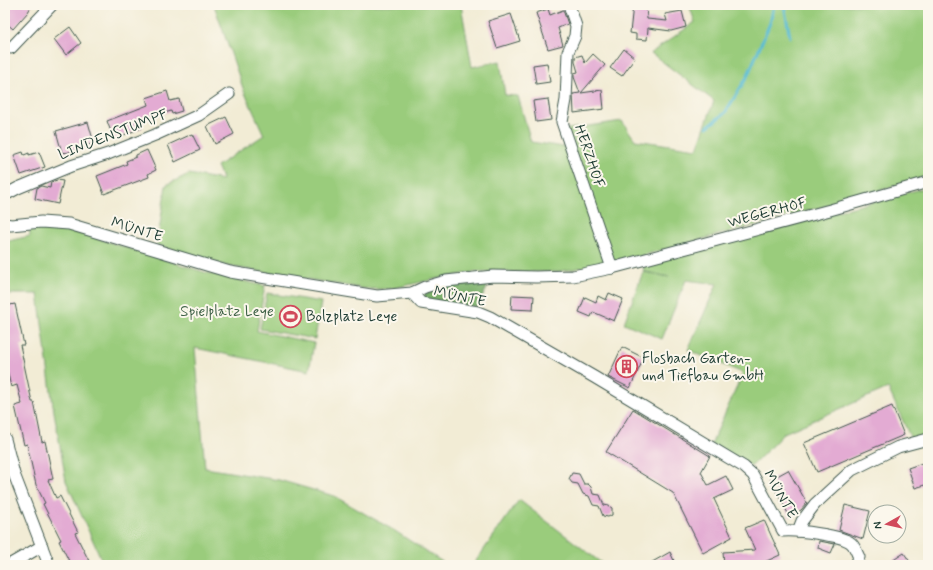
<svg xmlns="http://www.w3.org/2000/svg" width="933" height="570" viewBox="0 0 933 570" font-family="Mynerve,sans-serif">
  <rect width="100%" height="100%" fill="#fbf7ec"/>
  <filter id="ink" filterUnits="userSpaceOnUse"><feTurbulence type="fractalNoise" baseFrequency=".025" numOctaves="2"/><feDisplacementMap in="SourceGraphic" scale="8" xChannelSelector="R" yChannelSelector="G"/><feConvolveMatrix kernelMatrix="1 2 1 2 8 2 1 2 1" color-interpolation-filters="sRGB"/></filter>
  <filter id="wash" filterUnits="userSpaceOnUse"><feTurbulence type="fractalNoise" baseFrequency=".012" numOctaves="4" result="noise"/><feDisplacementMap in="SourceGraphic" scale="16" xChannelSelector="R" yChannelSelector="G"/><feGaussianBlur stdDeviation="0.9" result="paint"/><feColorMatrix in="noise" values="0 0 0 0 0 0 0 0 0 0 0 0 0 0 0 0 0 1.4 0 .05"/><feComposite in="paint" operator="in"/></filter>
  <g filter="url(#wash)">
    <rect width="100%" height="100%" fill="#f2ecd5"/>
    <!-- green -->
    <g fill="#9acc7b" stroke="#5c8458">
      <path d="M214 5H461L472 67 500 61 505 95 518 96 531 142 564 147 562 130 622 121 635 140 697 149 714 101 651 53 695 22 689 5H928V176L848 200 621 261 555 272H474L435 279 390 289H367L227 266 157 245 166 185 189 174 223 180 217 166 264 135 244 91Z"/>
      <path d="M928 187V435L912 441 888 388 784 433 752 466 711 445 743 373 688 350 717 284 686 280 662 339 624 323 643 272 669 277 643 271 645 263Z"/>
      <path d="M47 226 90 236 204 272 265 286 257 331 314 343 309 371 195 348 205 468 279 480 334 496 395 531 447 565H104L66 481 53 406 38 294H5V255L8 241 30 236 29 227Z"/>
      <path d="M267 293 321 302 315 339 260 329Z"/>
      <path d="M519 500 604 565H473Z"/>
    </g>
    <!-- forest -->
    <path fill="#7bb06b" stroke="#4d7650" d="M489 280 486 290 477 307 426 301 424 294C445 285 466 282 489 280Z"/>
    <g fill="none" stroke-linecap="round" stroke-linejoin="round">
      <!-- stream -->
      <g stroke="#57bcd5" stroke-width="3">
        <path d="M784 5 790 37"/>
        <path d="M707 127 725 113 747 77 770 23 774 5"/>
      </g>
    </g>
    <g id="blocks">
      <!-- building -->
      <g fill="#e3abd3">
        <path d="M9 5H32L28 12 13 29 5 22V9Z"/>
        <path d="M633 5H646L647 19 667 21 665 14 682 11 686 27 671 31 648 28 647 40 636 39V34L630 33Z"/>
        <path d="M548 9 550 15 563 10 568 24 558 28 563 45 548 49 536 13Z"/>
        <path d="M511 14 520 41 497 48 488 21Z"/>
        <path d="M70 27 81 43 66 55 54 39Z"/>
        <path d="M624 49 635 58 622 76 610 68Z"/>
        <path d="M593 54 605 65 581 93 602 90 604 109 574 113 573 94 580 93 574 77V73L578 72 575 62V57L582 55 585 63Z"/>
        <path d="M547 63 550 82 536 84 533 65Z"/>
        <path d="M167 91 170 101 179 99 182 111 172 114 171 111 139 121 142 128 121 136 122 137 114 140 107 121 148 105 146 98Z"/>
        <path d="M548 99 551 120 536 122 533 101Z"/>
        <path d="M226 117 234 134 215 144 207 126Z"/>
        <path d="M88 122 94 143 86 146V147L66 153 65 152 62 153 56 131Z"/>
        <path d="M192 134 200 150 175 162 168 145Z"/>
        <path d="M147 150 156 170 148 174 149 177 104 194 97 176 127 164 126 161 136 157V155Z"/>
        <path d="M23 152 24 155 29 153V155L39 152 45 167 21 175 14 155Z"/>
        <path d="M57 180 63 181 58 204 35 199 37 188 41 186 50 188 51 182Z"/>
        <path d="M609 293 623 299 614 321 593 312 591 317 579 312 585 297 596 302 598 296 606 300Z"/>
        <path d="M512 295 534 296 533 310 511 309Z"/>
        <path d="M15 304 24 345H20L32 402H34L42 442 45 441 53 479 48 480 56 498 60 496 78 532 75 533 91 565H71L59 541 61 540 43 504 45 503 36 485 27 444 24 445 15 406 22 404 17 385 11 387 5 361V306Z"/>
        <path d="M622 347 644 358 630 388 608 377Z"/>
        <path d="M892 406 904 435 817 472 804 443Z"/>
        <path d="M633 409 710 456 701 472 708 485 726 476 733 490 714 499 732 537 703 553 673 493 606 452Z"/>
        <path d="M928 461V484L915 488 908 468Z"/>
        <path d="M788 470 807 503 801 510 790 517 770 480Z"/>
        <path d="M572 473 579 474 584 484H588L591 487 593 494 600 495 604 505 609 506 612 508V515L608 517 603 516 599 506 593 505 589 496 583 494 578 484 572 483 569 479Z"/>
        <path d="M845 505 870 511 863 539 839 530Z"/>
        <path d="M764 520 780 555 758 565H724L723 552 755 550 745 528Z"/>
        <path d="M819 541 835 544 831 553 818 548Z"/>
        <path d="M670 552 676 565H647Z"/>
        <path d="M904 553 912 565H886Z"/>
      </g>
    </g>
  </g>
  <g filter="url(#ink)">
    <use href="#blocks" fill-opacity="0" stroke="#3f574c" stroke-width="1"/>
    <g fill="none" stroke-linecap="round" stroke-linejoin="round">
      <defs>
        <g id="minor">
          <path d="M569 5 576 26 575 36 568 52 566 100 562 122 612 268"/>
          <path d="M11 48 52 5"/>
          <path d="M5 195 18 188 71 166 108 154 155 135 199 115 229 94"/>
          <path d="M5 224 11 225 41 222 69 224 230 272 377 296 412 293 425 287 446 281 493 276 536 277 573 276 612 268 830 210 928 182"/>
          <path d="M412 293 421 303 478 312 490 317 594 377 744 467 753 475 783 531C796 530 842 535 851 543 855 546 857 554 859 557L856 565"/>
          <path d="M5 439 14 474 49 565"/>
          <path d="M798 531 802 521 815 504 852 470 898 447 928 439"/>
          <path d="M9 565 42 546"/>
        </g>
      </defs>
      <!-- minor casing -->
      <use href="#minor" stroke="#3f574c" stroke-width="13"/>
      <!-- minor -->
      <use href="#minor" stroke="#fff" stroke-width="11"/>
    </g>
  </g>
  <!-- icons -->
  <defs>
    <symbol id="stadium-ring" viewBox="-11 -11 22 22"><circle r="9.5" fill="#fbf7ec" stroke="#d1495b" stroke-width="1.5"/><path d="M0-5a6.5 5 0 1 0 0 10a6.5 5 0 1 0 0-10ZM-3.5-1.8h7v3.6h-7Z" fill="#d1495b"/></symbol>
    <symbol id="building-ring" viewBox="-11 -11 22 22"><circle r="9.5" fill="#fbf7ec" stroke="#d1495b" stroke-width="1.5"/><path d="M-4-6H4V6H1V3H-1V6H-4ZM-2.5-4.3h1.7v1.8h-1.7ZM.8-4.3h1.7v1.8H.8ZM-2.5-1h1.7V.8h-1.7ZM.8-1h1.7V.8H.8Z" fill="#d1495b"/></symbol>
  </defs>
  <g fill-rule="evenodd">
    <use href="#stadium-ring" x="278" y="304" width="25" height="25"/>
    <use href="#building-ring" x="614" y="354" width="25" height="25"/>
  </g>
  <g text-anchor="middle" stroke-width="4" stroke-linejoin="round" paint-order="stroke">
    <!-- street labels -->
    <g font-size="15" fill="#1f3d34" stroke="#fbf7ec">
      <text transform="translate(113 134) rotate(-21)" y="5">LINDENSTUMPF</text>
      <text transform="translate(590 156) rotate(71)" y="5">HERZHOF</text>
      <text transform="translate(767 212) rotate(-15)" y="5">WEGERHOF</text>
      <text transform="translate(137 229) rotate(17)" y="5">MÜNTE</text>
      <text transform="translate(460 296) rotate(12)" y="5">MÜNTE</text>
      <text transform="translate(781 494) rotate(60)" y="5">MÜNTE</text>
    </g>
    <!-- park labels -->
    <g font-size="15" fill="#3e6146" stroke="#fbf7ec">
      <text x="227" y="316">Spielplatz Leye</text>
    </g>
    <!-- poi labels -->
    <g font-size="15" fill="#1f3d34" stroke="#fbf7ec" text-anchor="start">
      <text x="306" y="321">Bolzplatz Leye</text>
      <text x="642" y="363">Flosbach Garten-<tspan x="642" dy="17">und Tiefbau GmbH</tspan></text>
    </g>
  </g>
  <!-- margin -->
  <rect width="933" height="570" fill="none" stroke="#fbf7ec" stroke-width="20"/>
  <!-- north arrow -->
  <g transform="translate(887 524) rotate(262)"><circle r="19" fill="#fbf7ec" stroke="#a3ada2"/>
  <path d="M0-3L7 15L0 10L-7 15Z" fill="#d1495b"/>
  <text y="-6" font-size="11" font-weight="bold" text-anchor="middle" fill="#1f3d34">N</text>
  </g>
</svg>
